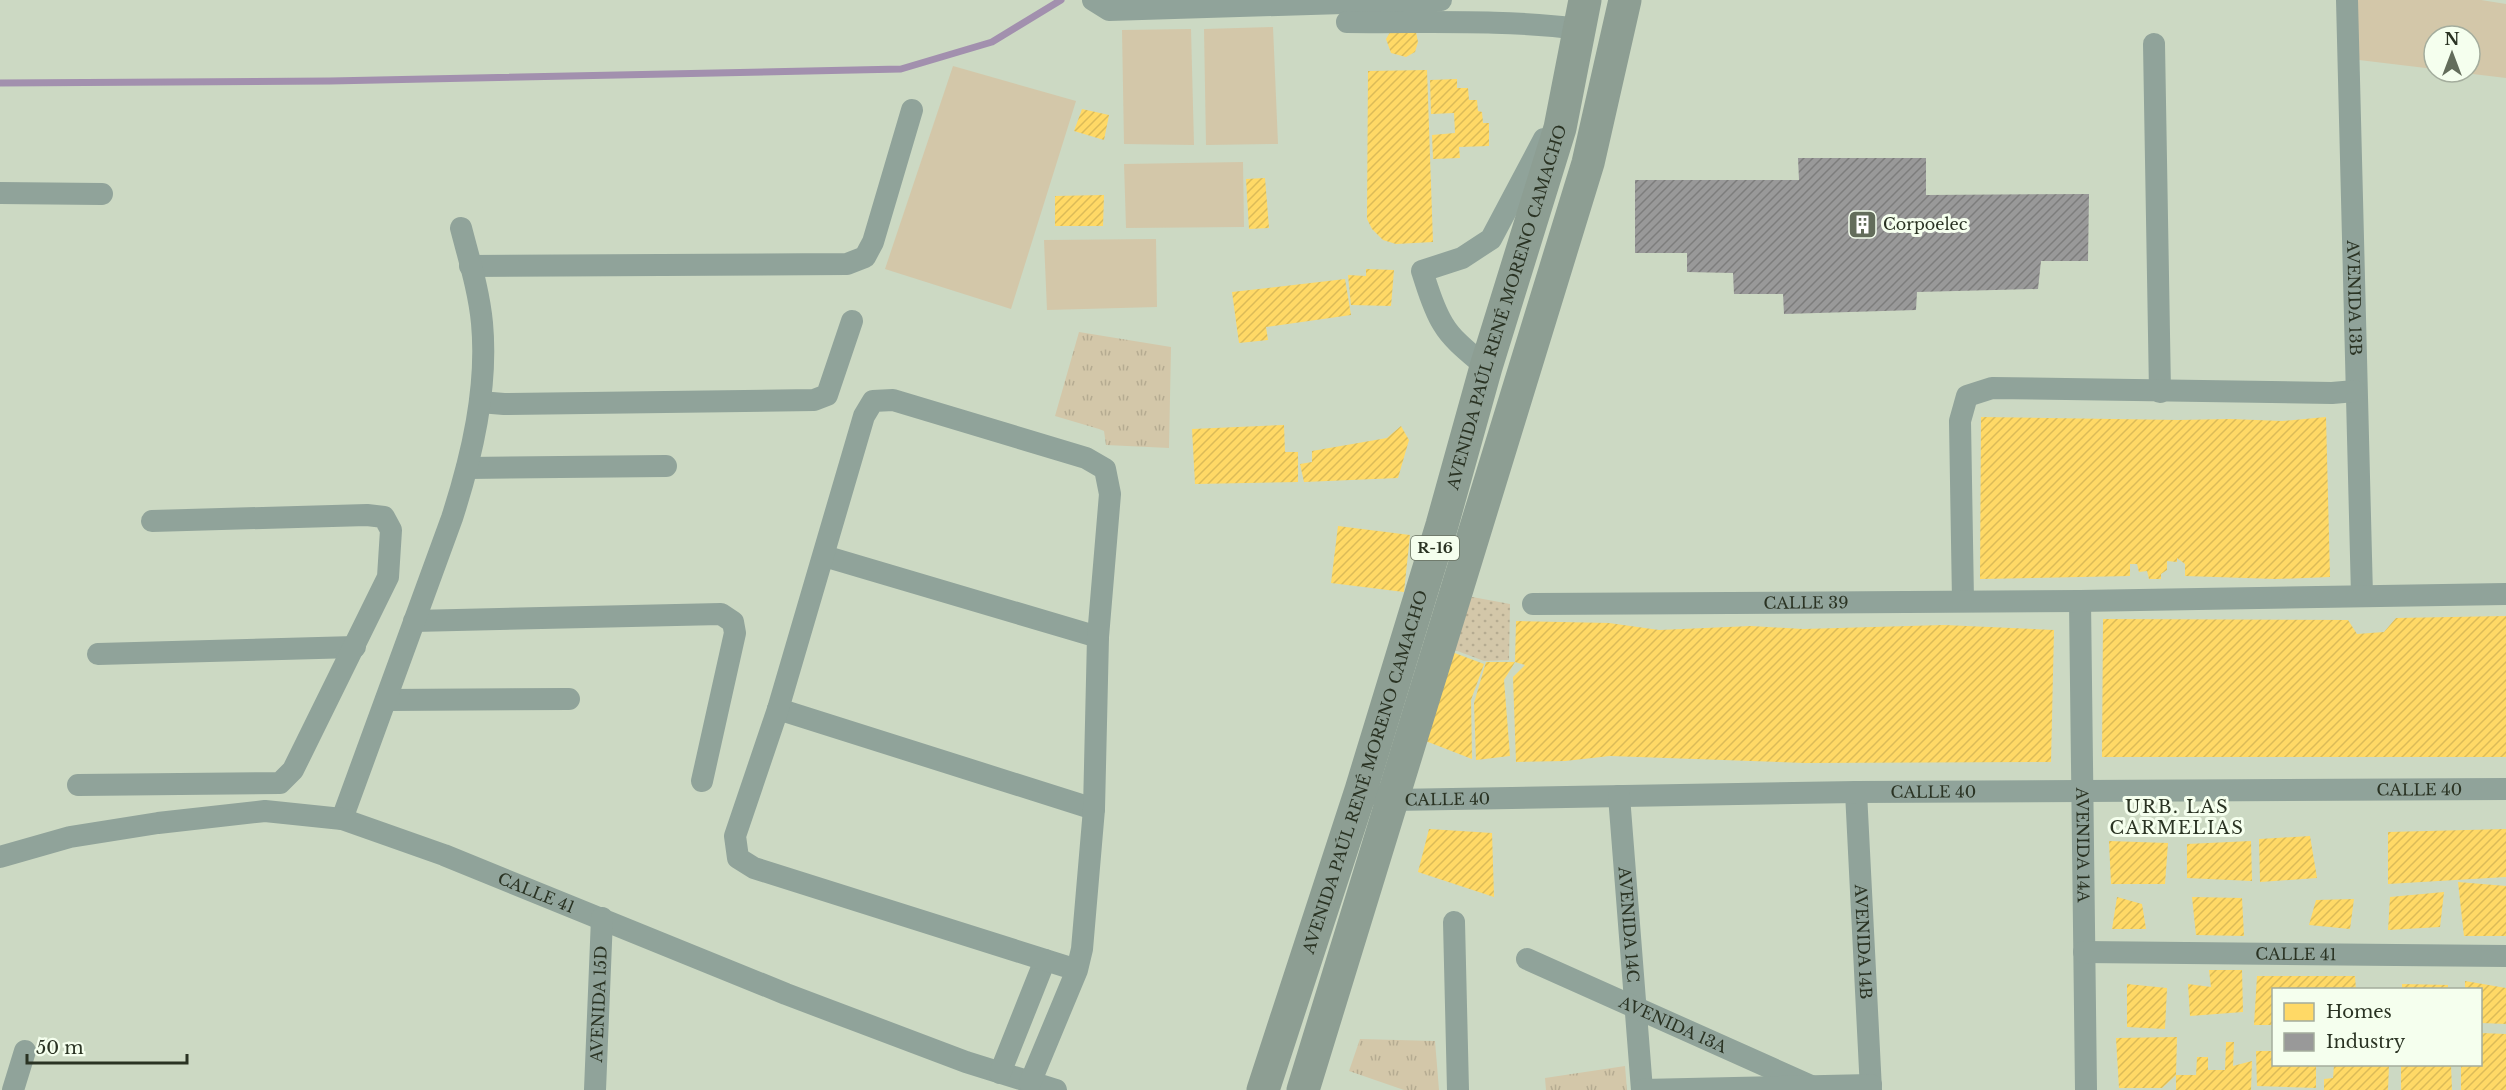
<svg xmlns="http://www.w3.org/2000/svg" width="2506" height="1090" viewBox="0 0 2506 1090" font-family="'Libre Baskerville',serif">
  <defs>
    <pattern id="park-tufts" width="24" height="20" patternUnits="userSpaceOnUse" patternTransform="scale(1.5)"><rect width="24" height="20" fill="#d3c7a9"/><path d="M3 7l-1-3M5 7V3M7 7l1-3M15 17l-1-3M17 17v-4M19 17l1-3" fill="none" stroke="#b5ab91"/></pattern>
    <pattern id="garden-dots" width="8" height="8" patternUnits="userSpaceOnUse" patternTransform="scale(1.5)"><rect width="8" height="8" fill="#d3c7a9"/><path d="M2 2h.1M6 6h.1" fill="none" stroke="#b5ab91" stroke-width="1.8" stroke-linecap="round"/></pattern>
    <pattern id="homes-hatch" width="6" height="6" patternUnits="userSpaceOnUse" patternTransform="scale(1.5)"><rect width="6" height="6" fill="#ffd966"/><path d="M-1 1l2-2M0 6l6-6M5 7l2-2" fill="none" stroke="#dbbb58"/></pattern>
    <pattern id="industry-hatch" width="6" height="6" patternUnits="userSpaceOnUse" patternTransform="scale(1.5)"><rect width="6" height="6" fill="#999"/><path d="M-1 1l2-2M0 6l6-6M5 7l2-2" fill="none" stroke="#7d7d7c"/></pattern>
  </defs>
  <rect width="100%" height="100%" fill="#ccd9c3"/>
  <!-- grass -->
  <g fill="#d3c7a9">
    <path d="M2357 0H2481L2506 4V78L2456 72H2470V36H2434V69L2359 60Z"/>
    <path d="M1273 27 1278 144 1206 145 1204 29Z"/>
    <path d="M1191 29 1194 145 1124 144 1122 30Z"/>
    <path d="M953 66 1076 101 1011 309 885 269Z"/>
    <path d="M1243 162 1244 227 1126 228 1124 164Z"/>
    <path d="M1156 239 1157 307 1047 310 1044 240Z"/>
  </g>
  <!-- park -->
  <g fill="url(#park-tufts)">
    <path d="M1079 332 1171 347 1169 448 1106 445 1104 431 1099 429 1055 416Z"/>
    <path d="M1360 1039 1435 1041 1439 1090H1404L1349 1071Z"/>
    <path d="M1625 1066 1627 1090H1546L1545 1078Z"/>
  </g>
  <!-- garden -->
  <path fill="url(#garden-dots)" d="M1467 596 1510 604 1509 660 1484 661 1452 649Z"/>
  <!-- homes -->
  <g fill="url(#homes-hatch)">
    <path d="M1392 29 1416 32 1418 42 1415 52 1406 57 1391 53 1386 39Z"/>
    <path d="M1427 70 1433 242 1396 244 1383 240 1372 229 1367 219 1368 71Z"/>
    <path d="M1457 79V88H1468L1469 100H1477L1478 111 1482 112 1483 123H1489V146L1459 147 1460 158 1433 159 1432 135 1455 133 1454 113 1431 114 1430 80Z"/>
    <path d="M1082 109 1109 115 1104 140 1074 131Z"/>
    <path d="M1265 178 1269 228 1249 229 1246 179Z"/>
    <path d="M1104 195 1103 226H1055V196Z"/>
    <path d="M1366 269 1394 270 1391 306 1351 305 1348 275 1366 276Z"/>
    <path d="M1345 279 1351 315 1266 327 1268 340 1239 343 1232 292Z"/>
    <path d="M1981 417 2178 420 2230 419 2282 421 2326 417 2330 577 2276 579 2185 576V564L2177 558V562L2167 561V570L2161 574V579H2149L2147 571 2139 572 2137 564H2130V576L1980 579Z"/>
    <path d="M1284 425 1285 452H1298V482L1195 484 1192 429Z"/>
    <path d="M1401 426 1409 440 1398 478 1304 482 1300 464 1312 462V451L1387 438Z"/>
    <path d="M1338 526 1410 535 1404 592 1331 583Z"/>
    <path d="M2506 616V757H2102L2103 619 2348 620 2357 634 2384 632 2396 618Z"/>
    <path d="M1516 621 1609 623 1659 630 1751 626 1803 629 1944 625 2054 630 2051 762 1805 763 1610 756 1565 761 1516 762 1513 677 1525 665 1515 662Z"/>
    <path d="M1452 652 1484 664 1471 700 1472 759 1423 740Z"/>
    <path d="M1486 662H1515L1504 680 1510 756 1476 760 1474 703Z"/>
    <path d="M1429 829 1492 833 1494 897 1418 872Z"/>
    <path d="M2506 829V877L2388 884V832Z"/>
    <path d="M2310 836 2317 878 2260 882 2259 839Z"/>
    <path d="M2109 841 2168 843 2165 884H2111Z"/>
    <path d="M2251 841 2252 881 2187 878V844Z"/>
    <path d="M2458 882 2506 886V936H2464Z"/>
    <path d="M2444 892 2440 927 2388 930 2390 897Z"/>
    <path d="M2117 897 2142 904 2146 929H2112Z"/>
    <path d="M2192 897 2242 898 2244 936 2196 935Z"/>
    <path d="M2354 899 2350 929 2309 925 2316 900Z"/>
    <path d="M2209 970H2242L2243 1012 2190 1016 2188 984 2211 987Z"/>
    <path d="M2257 976H2355L2356 990H2274V1025H2254Z"/>
    <path d="M2465 981 2506 988V1024L2481 1023V990H2465Z"/>
    <path d="M2127 984 2167 988 2165 1029 2127 1027Z"/>
    <path d="M2402 984 2448 985V990H2402Z"/>
    <path d="M2481 1033 2506 1034V1090H2461V1065H2481Z"/>
    <path d="M2177 1037 2176 1075 2162 1088H2119L2116 1038Z"/>
    <path d="M2226 1042H2234L2233 1066 2252 1061 2251 1090H2176V1075H2196L2197 1057H2208V1070H2225Z"/>
    <path d="M2256 1051H2274V1065H2316V1088L2257 1086Z"/>
    <path d="M2334 1065H2389L2388 1090H2324V1079L2333 1078Z"/>
    <path d="M2401 1065H2451L2452 1090H2401Z"/>
  </g>
  <!-- industry -->
  <path fill="url(#industry-hatch)" d="M1798 158H1926V195L2089 194 2088 261H2041L2038 289 1917 292 1916 310 1784 314 1783 294H1734L1733 273 1687 272V253H1635V180H1799Z"/>
  <g fill="none" stroke-linecap="round" stroke-linejoin="round">
    <!-- stream -->
    <path stroke="#a290ae" stroke-width="7" d="M0 83 330 81 901 69 992 42 1061 0"/>
    <!-- street -->
    <g stroke="#90a39a" stroke-width="22">
      <path d="M1093 0 1109 10 1441 0"/>
      <path id="s1" d="M2347 0 2362 596"/>
      <path d="M1347 22C1424 23 1503 19 1580 29"/>
      <path d="M2154 44 2160 392"/>
      <path d="M0 193 102 194"/>
      <path d="M470 266 847 264 865 257 873 242 912 110"/>
      <path d="M1486 367C1471 354 1453 341 1443 324 1433 308 1428 289 1422 271L1462 258 1491 239 1544 139"/>
      <path d="M480 402 504 404 814 400 827 395 852 321"/>
      <path d="M467 468 666 466"/>
      <path d="M824 556 1098 637"/>
      <path d="M1963 601 1960 421 1967 396 1992 388 2332 393 2355 391"/>
      <path id="s2" d="M2080 601 2086 1090"/>
      <path id="s3" d="M1533 604 2080 601 2506 594"/>
      <path d="M414 621 721 614 733 622 735 633 702 781"/>
      <path d="M98 654 355 647"/>
      <path d="M386 700 569 699"/>
      <path d="M778 709 1094 809"/>
      <path d="M78 785 280 783 293 770 388 577 391 530 384 517 367 515 152 521"/>
      <path id="s4" d="M1856 792 1871 1090"/>
      <path id="s5" d="M1380 796 1393 800 1856 792 2506 789"/>
      <path id="s6" d="M1619 796 1642 1090"/>
      <path d="M342 819 452 518C472 456 488 388 482 323 479 291 469 259 461 228"/>
      <path id="s7" d="M0 857 70 837 158 823 265 811 342 819 444 855 786 994 966 1062 1056 1090"/>
      <path d="M1454 922 1458 1090"/>
      <path id="s8" d="M2084 952 2506 956"/>
      <path id="s9" d="M1527 959 1820 1090"/>
      <path d="M1000 1073 1045 960"/>
      <path d="M1030 1083 1077 970 1082 949 1094 809 1098 637 1110 494 1105 469 1086 458 893 400 873 401 864 416 778 709 735 836 738 858 754 868 1077 970"/>
      <path d="M13 1090 25 1051"/>
      <path id="s10" d="M595 1090 602 918"/>
      <path d="M1642 1090 1871 1085"/>
    </g>
    <!-- primary -->
    <g stroke="#8d9e93" stroke-width="33">
      <path id="s11" d="M1263 1090 1361 790 1442 525 1486 367 1560 128 1585 0"/>
      <path d="M1303 1090 1588 163 1625 0"/>
    </g>
  </g>
  <!-- icons -->
  <defs>
    <symbol id="building-square" viewBox="-11 -11 22 22"><rect x="-9" y="-9" width="18" height="18" rx="4" fill="#636d5b" stroke="#f5ffee"/><path d="M-4-6H4V6H1V3H-1V6H-4ZM-2.5-4.3h1.7v1.8h-1.7ZM.8-4.3h1.7v1.8H.8ZM-2.5-1h1.7V.8h-1.7ZM.8-1h1.7V.8H.8Z" fill="#fff"/></symbol>
  </defs>
  <g fill-rule="evenodd">
    <use href="#building-square" x="1846" y="208" width="33" height="33"/>
  </g>
  <g text-anchor="middle" stroke-width="6" stroke-linejoin="round" paint-order="stroke">
    <!-- shield labels -->
    <rect fill="#f5ffee" stroke="#677060" stroke-width="1.5" x="1411" y="536" width="48" height="24" rx="4.5"/>
    <g font-size="15" font-weight="bold" fill="#2a3323">
      <text x="1435" y="553">R-16</text>
    </g>
    <!-- poi labels -->
    <g font-size="16" fill="#2a3323" stroke="#f5ffee" text-anchor="start">
      <text x="1883" y="230">Corpoelec</text>
    </g>
    <!-- street labels -->
    <g font-size="16" fill="#2a3323" stroke="#f5ffee">
      <text dy="6" stroke="none"><textPath href="#s1" startOffset="298">AVENIDA 13B</textPath></text>
      <text dy="6" stroke="none"><textPath href="#s11" startOffset="820">AVENIDA PAÚL RENÉ MORENO CAMACHO</textPath></text>
      <text dy="6" stroke="none"><textPath href="#s3" startOffset="273">CALLE 39</textPath></text>
      <text dy="6" stroke="none"><textPath href="#s11" startOffset="334">AVENIDA PAÚL RENÉ MORENO CAMACHO</textPath></text>
      <text dy="6" stroke="none"><textPath href="#s5" startOffset="1040">CALLE 40</textPath></text>
      <text dy="6" stroke="none"><textPath href="#s5" startOffset="554">CALLE 40</textPath></text>
      <text dy="6" stroke="none"><textPath href="#s5" startOffset="68">CALLE 40</textPath></text>
      <text dy="6" stroke="none"><textPath href="#s2" startOffset="244">AVENIDA 14A</textPath></text>
      <text dy="6" stroke="none"><textPath href="#s7" startOffset="555">CALLE 41</textPath></text>
      <text dy="6" stroke="none"><textPath href="#s6" startOffset="129">AVENIDA 14C</textPath></text>
      <text dy="6" stroke="none"><textPath href="#s4" startOffset="150">AVENIDA 14B</textPath></text>
      <text dy="6" stroke="none"><textPath href="#s8" startOffset="212">CALLE 41</textPath></text>
      <text dy="6" stroke="none"><textPath href="#s10" startOffset="86">AVENIDA 15D</textPath></text>
      <text dy="6" stroke="none"><textPath href="#s9" startOffset="160">AVENIDA 13A</textPath></text>
    </g>
    <!-- neighbourhood labels -->
    <g font-size="18" letter-spacing="1.5" fill="#2a3323" stroke="#f5ffee">
      <text x="2177" y="813">URB. LAS<tspan x="2177" dy="21">CARMELIAS</tspan></text>
    </g>
  </g>
  <!-- legend -->
  <rect x="2272" y="988" width="210" height="78" fill="#f5ffee" stroke="#a4ad9d" stroke-width="1.5"/>
  <rect x="2284" y="1003" width="30" height="18" fill="#ffd966" stroke="#a4ad9d" stroke-width="1.5"/>
  <text x="2326" y="1018" font-size="18" fill="#2a3323">Homes</text>
  <rect x="2284" y="1033" width="30" height="18" fill="#999999" stroke="#a4ad9d" stroke-width="1.5"/>
  <text x="2326" y="1048" font-size="18" fill="#2a3323">Industry</text>
  <!-- north arrow -->
  <g transform="translate(2452 54)"><circle r="28" fill="#f5ffee" stroke="#a4ad9d" stroke-width="1.5"/>
  <path d="M0-4.5L10 22L0 15L-10 22Z" fill="#636d5b"/>
  <text y="-9" font-size="16" font-weight="bold" text-anchor="middle" fill="#2a3323">N</text>
  </g>
  <!-- scale -->
  <path d="M27 1054v9h160v-9" fill="none" stroke="#2a3323" stroke-width="3"/>
  <text x="36" y="1054" font-size="18" fill="#2a3323" stroke="#f5ffee" stroke-width="4.5" paint-order="stroke">50 m</text>
</svg>
